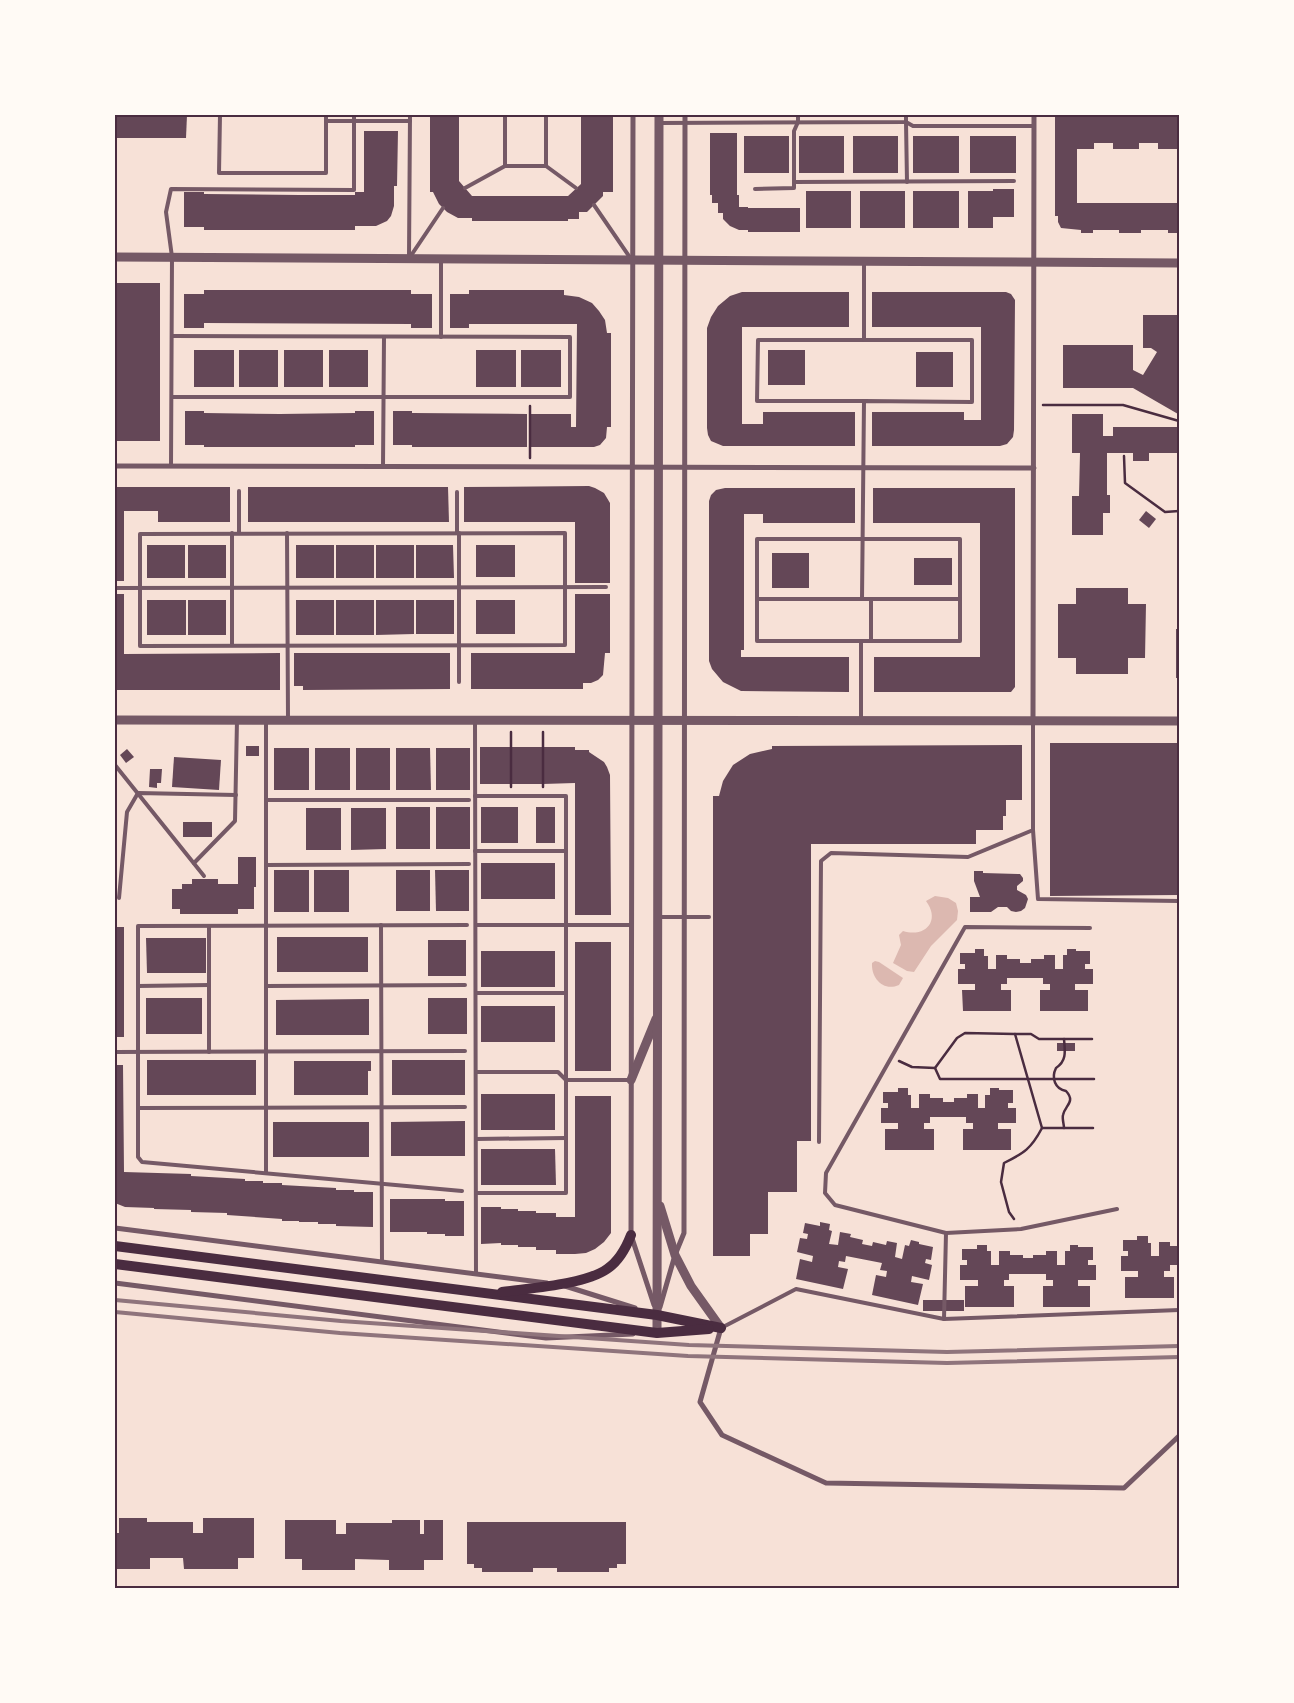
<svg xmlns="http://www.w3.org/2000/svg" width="1294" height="1703" viewBox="0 0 1294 1703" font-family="'Work Sans',sans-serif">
  <rect width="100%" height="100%" fill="#f7e1d7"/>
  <!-- water -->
  <g fill="#dcb8b0">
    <path d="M935 896 948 898 956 903 958 911 957 920 931 946 914 972 907 971 893 963 901 945 899 935 903 931C925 938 941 921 926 901Z"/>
    <path d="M875 961 879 962 903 978 899 985C883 992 871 978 872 963Z"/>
  </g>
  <!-- building -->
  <g fill="#644757">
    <path d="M115 115H187L186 138H115Z"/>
    <path d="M430 115H459V181L472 196H568L581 184V115H613V192H603V196L587 212H579V219H568V221H472V218H458L447 212 439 204 433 192H430Z"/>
    <path d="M1055 115H1077V117H1179V149H1158V143H1139V149H1113V143H1094V149H1077V203H1179V233H1168V230H1141V233H1119V230H1093V233H1081V230L1061 228 1058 222V216H1055Z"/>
    <path d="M364 131H398L397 186H394V206L391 216 387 221 376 226H355V230H204V227H184V192H204V194L299 195H355V192H364Z"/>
    <path d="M710 133H737V195H739V207H748V208H800V232H748V230H739L730 226 723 219V213H718V203H712V195H710Z"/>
    <rect x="744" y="136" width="45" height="37"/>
    <rect x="799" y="136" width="45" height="37"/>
    <rect x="853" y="136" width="45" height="37"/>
    <rect x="913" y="136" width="46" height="37"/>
    <rect x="970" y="136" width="46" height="37"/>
    <path d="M993 189H1014V217H993V228H968V191H993Z"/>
    <rect x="806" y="191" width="45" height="37"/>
    <rect x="860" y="191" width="45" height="37"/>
    <rect x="913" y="191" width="46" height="37"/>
    <rect x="115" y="283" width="45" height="158"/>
    <path d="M204 290H411V294H432V328H411V324L204 323V328H184V294H204Z"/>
    <path d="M469 290H564V295L579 297 592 303 599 311 605 320 607 333H611V427H607L606 438 600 445 594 447H531V414H571V427H576L577 324H469V328H450V294H469Z"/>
    <path d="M742 292H849V327H742V424H763V412H855V446H723L711 441 708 435 707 428V328L711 317 718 306 730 296Z"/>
    <path d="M872 292H1006L1011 294 1015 300 1014 430 1013 437 1007 444 1000 446H872V412H964V420H981V327H872Z"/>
    <path d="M1143 315H1179L1178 414 1133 388H1063V345H1133V370L1143 375 1157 352 1151 348H1143Z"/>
    <rect x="194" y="350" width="40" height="37"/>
    <rect x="239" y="350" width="39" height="37"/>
    <rect x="284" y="350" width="39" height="37"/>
    <rect x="329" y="350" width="39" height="37"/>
    <rect x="476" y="350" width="40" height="37"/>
    <rect x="521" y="350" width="40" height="37"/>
    <rect x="768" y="350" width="37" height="35"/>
    <rect x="916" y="352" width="37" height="35"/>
    <path d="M185 411H204V413L280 414 355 413V411H374V445H355V447H204V445H185Z"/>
    <path d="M393 411H412V413L527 414V447H412V445H393Z"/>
    <path d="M1072 414H1103V436H1113V427H1179V453H1149V461H1133V453H1107V495H1110V513H1103V535H1072V496H1079L1080 453H1072Z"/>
    <path d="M589 486 595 488 604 493 610 503V583H575V522H464V487Z"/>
    <path d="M115 487H230V522H158V511H124V581H115Z"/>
    <path d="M248 487H448L449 522H248Z"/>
    <path d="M725 488H855V523H763V514H744V650H741V657H849V692L741 691 723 682 712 669 709 661V501L711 495 716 490Z"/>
    <path d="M873 488H1015V687L1011 692H874V657H980V523H873Z"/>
    <path d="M1146 511 1156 519 1149 528 1139 520Z"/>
    <rect x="147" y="545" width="38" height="33"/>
    <rect x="188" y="545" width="38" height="33"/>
    <rect x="296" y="545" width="38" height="33"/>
    <rect x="336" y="545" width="38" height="33"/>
    <rect x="376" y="545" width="38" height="33"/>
    <path d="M416 545H453L454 578H416Z"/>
    <rect x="476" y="545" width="39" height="32"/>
    <rect x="772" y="553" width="37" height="35"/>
    <rect x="914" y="558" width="38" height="27"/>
    <path d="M1076 588H1128V604H1146L1145 658H1128V674H1076V658H1058V604H1076Z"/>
    <path d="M115 594H124V654L280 653V690H115Z"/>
    <path d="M575 594H610V653H605L603 675 598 680 591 683H583V689H471V653H575Z"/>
    <rect x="147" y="600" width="39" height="35"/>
    <rect x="188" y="600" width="38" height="35"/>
    <rect x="296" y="600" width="38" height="35"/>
    <rect x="336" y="600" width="38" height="35"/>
    <path d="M376 600H414V634L376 635Z"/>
    <rect x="416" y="600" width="38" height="34"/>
    <rect x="476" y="600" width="39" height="34"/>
    <rect x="1176" y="629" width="3" height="49"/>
    <path d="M294 653H450V689L303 690V686H294Z"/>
    <path d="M1050 743H1179V895L1050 896Z"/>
    <path d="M1022 745V800H1006V816H1003V830H976V844H811V1141H797V1192H768V1234H750V1256H713V796H719L723 781 733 765 750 754 772 749V746Z"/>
    <rect x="246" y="746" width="13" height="10"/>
    <rect x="480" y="747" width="30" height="37"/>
    <rect x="511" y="747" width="32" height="37"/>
    <path d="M543 747H575V750H589V752L604 762 607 767 610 775 611 915H575V783L543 784Z"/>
    <rect x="274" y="748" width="35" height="42"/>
    <rect x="315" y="748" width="35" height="42"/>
    <rect x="356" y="748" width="34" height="42"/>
    <path d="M396 748H430L431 790H396Z"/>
    <rect x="436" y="748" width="34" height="42"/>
    <path d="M127 749 134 757 126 763 120 755Z"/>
    <path d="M174 757 221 760 219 790 172 787Z"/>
    <path d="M150 769H162L161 783H157V788L149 787Z"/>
    <rect x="396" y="807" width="34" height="42"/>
    <rect x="436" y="807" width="34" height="42"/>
    <rect x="481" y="807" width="37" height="36"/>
    <rect x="536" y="807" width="19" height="36"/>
    <rect x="306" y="808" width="35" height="42"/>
    <path d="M351 808H386V849L351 850Z"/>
    <rect x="183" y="822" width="29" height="15"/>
    <path d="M238 857H256V887H254V909H238V914H180V909H172V889H182V884H192V879H218V884H238Z"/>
    <rect x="481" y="863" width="74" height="36"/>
    <rect x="274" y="870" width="35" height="42"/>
    <rect x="314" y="870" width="35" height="42"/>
    <rect x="396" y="870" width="34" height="41"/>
    <path d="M435 870H469V911H436Z"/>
    <path d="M974 871H983V873L1020 874 1023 878V881L1017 886V890L1026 895 1028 899 1025 908 1021 911 1016 912 1011 911 1007 907H998L991 912H970V897H980L974 881Z"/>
    <rect x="115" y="927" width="9" height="110"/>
    <rect x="277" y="937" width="91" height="35"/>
    <path d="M146 938H206V973H147Z"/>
    <rect x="428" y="940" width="38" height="36"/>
    <rect x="575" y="942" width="36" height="129"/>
    <path d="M975 949H984V956H988V969H996V955H1007V959H1020V963H1031V959H1044V955H1055V969H1063V955H1067V949H1076V951H1090V964H1085V969H1093V984H1075V990H1088V1011H1040V990H1050V984H1043V978H1007V984H1001V990H1011V1011H963L962 990H975V984H958V969H965V964H960V953H975Z"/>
    <rect x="481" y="951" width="74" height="36"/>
    <rect x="146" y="998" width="56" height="36"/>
    <rect x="428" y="998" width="39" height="36"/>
    <path d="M369 999V1035H276V1000Z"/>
    <rect x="481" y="1006" width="74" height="36"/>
    <rect x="1057" y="1043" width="18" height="8"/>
    <rect x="147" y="1060" width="109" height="35"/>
    <rect x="392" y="1060" width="73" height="35"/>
    <path d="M294 1061H371V1071H368V1095H294Z"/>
    <path d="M115 1065H123L124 1172 191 1174V1176L245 1179V1181H263V1183H282V1185L336 1188V1190H354V1192H373V1227L336 1226V1224H318V1222H299V1221H282V1219L227 1215V1213L191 1212V1210L154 1209V1208L125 1207 115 1203Z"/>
    <path d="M898 1088H908V1095H911V1108H919V1094H930V1098H943V1102H954V1098H967V1094H978V1108H985V1095H990V1088H999V1090H1013V1103H1008V1108H1016V1123H998V1129H1011V1150H963V1129H973V1123H966V1117H930V1123H924V1129H934V1150H885V1129H898V1123H881V1108H888V1103H883V1092H898Z"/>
    <rect x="481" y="1094" width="74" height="36"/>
    <path d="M575 1096H611V1233L604 1242 595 1249 586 1253 575 1254H556V1250H536V1247H518V1245H501V1243L481 1244V1207H501V1209H518V1211H536V1213H556V1217H575Z"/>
    <path d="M465 1121V1156H391V1122Z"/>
    <rect x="273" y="1122" width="96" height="35"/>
    <path d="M481 1149H555L556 1185H481Z"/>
    <path d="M390 1199H445V1201H464V1236H445V1234H427V1232H390Z"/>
    <path d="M820 1222 830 1224 829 1230 832 1231 829 1244 838 1245 840 1232 851 1234 850 1237 863 1240 862 1244 872 1246 873 1242 886 1245 887 1241 897 1243 895 1257 902 1259 905 1245 909 1246 911 1240 919 1242V1244L933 1247 931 1260 926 1259 925 1263 932 1265 929 1280 912 1276 911 1282 923 1284 918 1305 872 1295 876 1275 886 1277 887 1271 880 1270 882 1263 846 1256 845 1262 839 1261 838 1267 848 1269 843 1289 796 1279 800 1259 812 1262 813 1256 797 1252 800 1238 807 1239 808 1234 803 1233 805 1223 820 1226Z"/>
    <path d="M1137 1236H1148V1243H1151V1256H1159V1242H1170V1246H1179V1265H1170V1271H1164V1277H1174V1298H1125V1277H1138V1271H1121V1256H1128V1251H1123V1240H1137Z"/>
    <path d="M977 1245H987V1251H991V1265H999V1251H1010V1255H1023V1258H1033V1255H1046V1251H1057V1265H1065V1251H1070V1245H1078V1247H1093V1260H1088V1265H1096V1280H1078V1286H1090V1307H1043V1286H1053V1280H1046V1274H1009V1280H1004V1286H1014V1307H965V1286H978V1280H960V1265H967V1260H962V1249H977Z"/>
    <rect x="923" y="1300" width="41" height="11"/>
    <path d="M119 1518H147V1522H193V1533H203V1518H254V1558H238V1569H184L183 1558H150V1569H115V1533H119Z"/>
    <path d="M285 1520H336V1534H346V1523H392V1520H420V1534H424V1520H443V1560H424V1570H389V1560L355 1559V1570H302V1559H285Z"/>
    <path d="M467 1522H626V1564H617V1568H609V1572H557V1568H533V1572H482V1568H474V1564H467Z"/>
  </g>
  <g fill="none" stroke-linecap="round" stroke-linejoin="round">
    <!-- path -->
    <g stroke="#4a2c40" stroke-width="2.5">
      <path d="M1043 405H1123L1179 421"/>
      <path d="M530 406V458"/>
      <path d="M1124 456 1125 483 1165 512 1179 511"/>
      <path d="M511 732V787"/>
      <path d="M543 732V787"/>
      <path d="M1015 1034H1031L1039 1039H1092"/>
      <path d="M899 1061 912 1067 935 1068 940 1079H1094"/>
      <path d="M935 1068 957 1038 965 1033 1015 1034 1042 1128"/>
      <path d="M1064 1128C1064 1124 1062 1119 1063 1115 1065 1105 1076 1102 1066 1091 1055 1089 1051 1078 1056 1068 1067 1061 1065 1051 1064 1039"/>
      <path d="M1014 1219 1009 1212 1001 1182 1004 1163C1024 1153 1031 1149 1042 1128H1093"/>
    </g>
    <!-- service -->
    <g stroke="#755966" stroke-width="4">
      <path d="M220 115 219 173H326V121"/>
      <path d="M326 115V121H410"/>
      <path d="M659 123 906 122V115"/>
      <path d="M505 166V115"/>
      <path d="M546 166V115"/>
      <path d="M794 182 1014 181"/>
      <path d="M907 182 906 122 913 126H1034"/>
      <path d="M465 188 505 166H546L576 188"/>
      <path d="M755 189 794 188V131L798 122V115"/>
      <path d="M594 205 631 259"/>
      <path d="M410 257 443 208"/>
      <path d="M409 258 410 115"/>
      <path d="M441 259V337"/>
      <path d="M172 336 570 337V397H172"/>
      <path d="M864 401H757L758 340H864V262"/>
      <path d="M171 466 172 257 166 212 171 189 354 190V115"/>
      <path d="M383 466 384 337"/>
      <path d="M239 491V533"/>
      <path d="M457 492V533"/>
      <path d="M232 533V645"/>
      <path d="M287 533 288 719"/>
      <path d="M459 533V682"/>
      <path d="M565 533V645L140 646V534Z"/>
      <rect x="757" y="539" width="203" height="102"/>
      <path d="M115 588 606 587"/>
      <path d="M757 599H960"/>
      <path d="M862 599 864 401 972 402V340H864"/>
      <path d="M871 599V641"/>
      <path d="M861 719V641"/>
      <path d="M266 720V1173"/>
      <path d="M475 721 476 1274"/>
      <path d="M115 765 204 876"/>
      <path d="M475 796H566V1193H476"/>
      <path d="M266 800H469"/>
      <path d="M1033 830 1038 899 1179 901"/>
      <path d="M475 851H566"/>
      <path d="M194 863 235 821 237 720"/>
      <path d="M266 865 469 864"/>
      <path d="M119 898 127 812 138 793 236 795"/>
      <path d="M658 917H709"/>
      <path d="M381 925 382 1262"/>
      <path d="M476 925H632"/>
      <path d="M209 926V1052"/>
      <path d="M138 986 209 985"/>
      <path d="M266 986 465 985"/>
      <path d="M476 993H566"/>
      <path d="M115 1052 465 1051"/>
      <path d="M476 1072H558L566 1080H631"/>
      <path d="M138 1108 465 1107"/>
      <path d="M476 1139 566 1138"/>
      <path d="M819 1142 821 861 831 853 968 857 1033 830V721"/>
      <path d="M462 1191 142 1162 138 1157V926L467 925"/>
      <path d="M946 1233 1021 1229 1117 1209"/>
      <path d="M944 1319 946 1233 835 1205 825 1193 826 1173 965 927 1090 928"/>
      <path d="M723 1327 796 1289 944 1319 1179 1310"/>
    </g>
    <!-- minor -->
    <g stroke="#755966" stroke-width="5">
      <path d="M633 115 631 1235 654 1305"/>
      <path d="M115 466 1034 468"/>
      <path d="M1033 721 1034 115"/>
      <path d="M115 1228 547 1283"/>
      <path d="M115 1283 546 1338 633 1334"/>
      <path d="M565 1286 635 1308"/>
      <path d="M660 1307 675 1255 684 1233 685 115"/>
      <path d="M721 1328 700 1402 722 1435 826 1483 1124 1488 1179 1436"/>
    </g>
    <!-- tertiary -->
    <g stroke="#755966" stroke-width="9">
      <path d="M115 257 1179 263"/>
      <path d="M115 720 1179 721"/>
      <path d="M631 1080 656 1019"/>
      <path d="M660 1206 675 1255 691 1286 721 1328"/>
      <path d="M657 1333 659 115"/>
    </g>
    <!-- secondary -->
    <g stroke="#4a2c40" stroke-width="10">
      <path d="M115 1246 657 1315 721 1328"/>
      <path d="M115 1264 657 1333 709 1329"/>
      <path d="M502 1292C530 1288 584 1285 607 1269 619 1261 626 1248 631 1235"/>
    </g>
    <!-- rail -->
    <g stroke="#8f747c" stroke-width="4">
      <path d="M115 1300 341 1321 689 1345 947 1352 1179 1346"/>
      <path d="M115 1312 340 1333 688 1356 947 1363 1179 1357"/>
    </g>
  </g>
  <!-- border -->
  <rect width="1294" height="1703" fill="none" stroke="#fffaf5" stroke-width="232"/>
  <rect x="116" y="116" width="1062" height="1471" fill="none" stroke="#4a2c40" stroke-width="2"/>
</svg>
